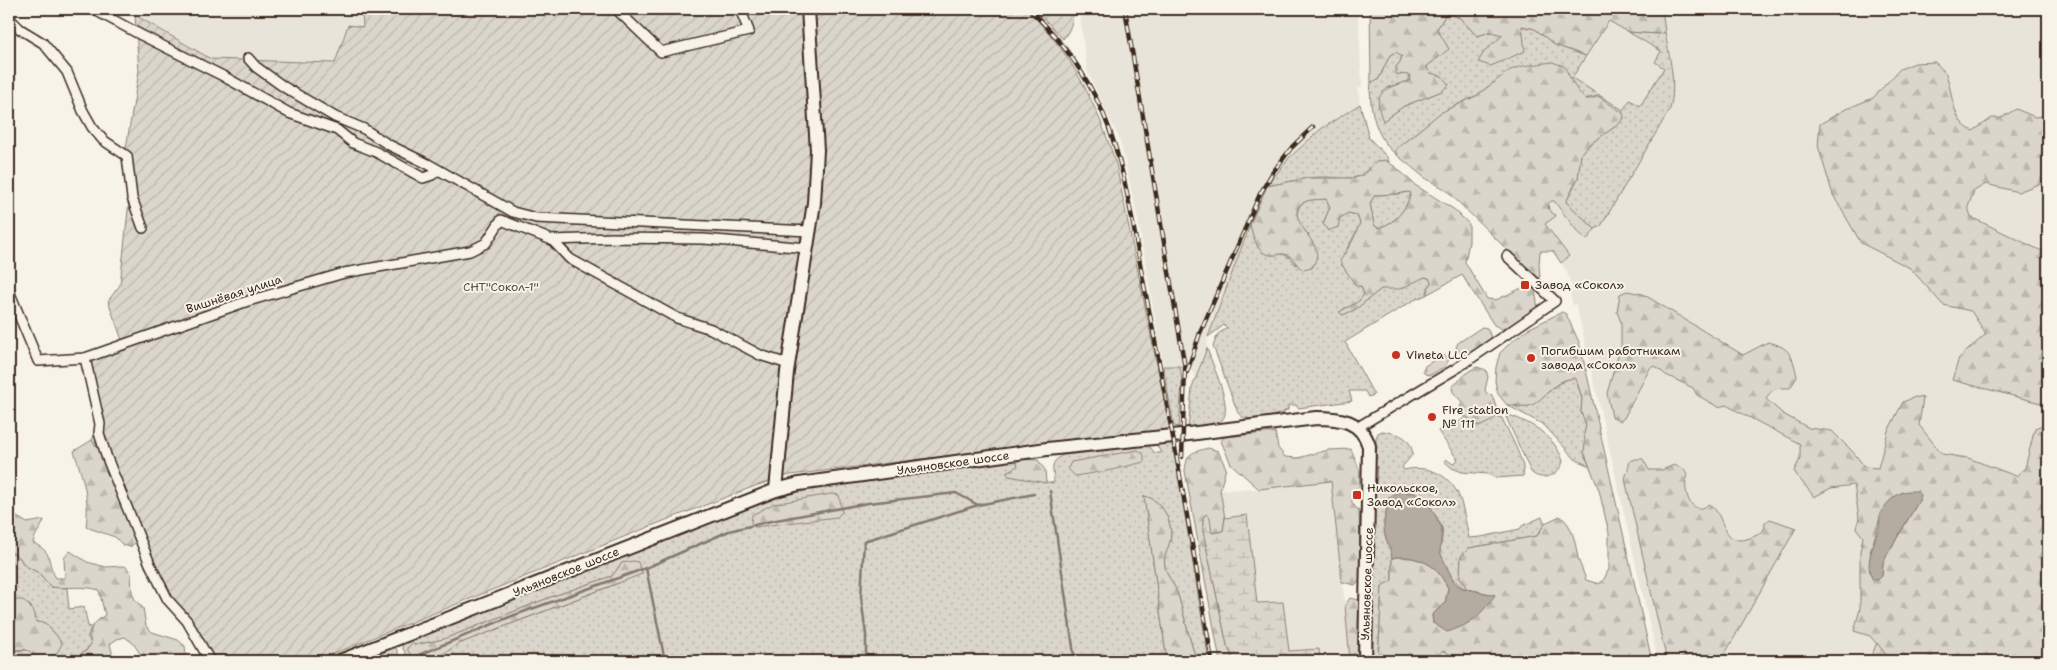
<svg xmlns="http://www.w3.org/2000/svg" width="2057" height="670" viewBox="0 0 2057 670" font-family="'Shantell Sans',sans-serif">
  <defs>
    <pattern id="grass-dots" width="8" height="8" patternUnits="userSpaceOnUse" patternTransform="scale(1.25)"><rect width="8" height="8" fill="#dbd6cb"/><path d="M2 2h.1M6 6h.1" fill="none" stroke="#bdb8ae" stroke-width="1.8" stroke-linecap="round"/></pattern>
    <pattern id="forest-firs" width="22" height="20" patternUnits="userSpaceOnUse" patternTransform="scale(1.25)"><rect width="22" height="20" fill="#dbd6cb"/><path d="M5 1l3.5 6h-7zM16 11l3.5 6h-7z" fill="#bdb8ae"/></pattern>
    <pattern id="wetland-marsh" width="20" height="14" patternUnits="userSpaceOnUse" patternTransform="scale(1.25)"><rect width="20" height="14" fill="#dbd6cb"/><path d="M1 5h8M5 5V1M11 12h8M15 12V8" fill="none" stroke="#bdb8ae"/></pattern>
    <pattern id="garden-furrows" width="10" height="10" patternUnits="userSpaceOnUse" patternTransform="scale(1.25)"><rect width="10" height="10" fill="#dbd6cb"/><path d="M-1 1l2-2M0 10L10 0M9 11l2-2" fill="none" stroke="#bdb8ae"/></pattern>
  </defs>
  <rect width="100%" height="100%" fill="#f7f3e8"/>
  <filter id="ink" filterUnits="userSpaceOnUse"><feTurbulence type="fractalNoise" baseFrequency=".02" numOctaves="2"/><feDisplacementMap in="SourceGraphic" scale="10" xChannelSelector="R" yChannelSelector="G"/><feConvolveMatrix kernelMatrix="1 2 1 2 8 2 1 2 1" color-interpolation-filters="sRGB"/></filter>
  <g filter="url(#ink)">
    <!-- built -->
    <g fill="#e9e4d9">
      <path d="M124 9H362L363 28 348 25 335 63 211 59Z"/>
      <path d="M1079 9H1358L1362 88 1358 87 1360 104 1321 129 1289 158 1267 186 1208 337 1207 348 1197 376 1188 369 1180 366H1163L1137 215 1125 162 1119 138 1087 71Z"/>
      <path d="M1426 9H2048V661H1721L1795 528 1765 529 1761 533 1749 539 1743 541 1736 539 1725 531 1715 507 1698 508 1692 505 1688 500 1685 487 1687 475 1674 465 1662 470H1649L1643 459 1627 467 1625 479 1667 661H1658L1576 304 1573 305 1570 294 1573 292 1567 272 1561 263 1569 256 1545 224Z"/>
      <path d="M1331 481 1345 605 1350 661H1320L1318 649 1289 651 1283 602 1257 604 1247 515 1225 518 1220 490 1259 489Z"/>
    </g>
    <!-- grass -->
    <g fill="url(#grass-dots)" stroke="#8b8074">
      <path d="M1446 14 1459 17 1477 36 1490 32 1504 35 1484 52 1522 38 1521 26 1535 29 1555 45 1586 56 1572 78 1623 110 1630 100 1640 106 1664 68 1655 62 1661 51 1628 32 1659 34 1665 32C1669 57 1677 83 1670 109L1601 226 1595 229 1566 202 1578 178 1581 154 1590 144 1619 124 1624 118 1623 114 1598 96 1585 99C1578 92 1572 87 1570 77L1489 86 1476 96 1452 107 1429 122 1395 150 1398 156C1376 140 1368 107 1371 82L1378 80 1390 55 1396 51 1402 55 1400 62 1396 67 1410 74 1409 81 1388 87 1383 121 1404 106 1442 91 1426 67 1448 49 1437 29Z"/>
      <path d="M1360 104 1369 138 1388 158 1389 162C1375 156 1368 173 1356 177 1345 180 1335 177 1325 177 1305 177 1286 183 1267 186L1289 158 1321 129Z"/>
      <path d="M1407 192 1411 193C1406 210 1396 223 1378 228L1374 225 1370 203 1375 195 1398 194Z"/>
      <path d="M1326 199 1330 207 1323 224 1340 218 1348 213 1357 215 1360 223C1355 238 1343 251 1341 265L1349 271 1354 282 1364 289C1365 302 1353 305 1343 309L1342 315 1356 309 1381 289 1412 282 1424 277 1429 278 1431 282 1426 295 1414 300 1345 342 1374 395 1368 397 1365 391H1349L1352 401 1298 408 1296 405H1288V410L1284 411V413C1270 415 1249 426 1238 413L1213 346 1218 334 1227 328 1224 325 1208 337 1250 225 1258 247 1273 255C1284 253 1290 255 1296 265L1309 235 1297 222V213L1300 205 1308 200Z"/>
      <path d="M1207 348C1211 363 1234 408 1222 420 1214 428 1198 428 1188 429L1192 388Z"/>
      <path d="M1163 366H1180L1182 382 1179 427 1174 426Z"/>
      <path d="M1572 378H1576L1582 399 1581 412 1586 425 1585 457 1591 467 1575 459 1544 425 1507 405C1513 405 1518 408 1523 407 1543 404 1552 382 1572 378Z"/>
      <path d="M1509 415C1533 424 1554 435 1563 461 1560 475 1542 483 1531 472L1506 417Z"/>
      <path d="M1467 416 1476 425 1481 426 1496 417 1502 418C1507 430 1527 464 1523 476L1496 478 1488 474 1462 472 1452 468 1444 461 1446 459 1453 464 1458 460 1438 431 1447 424 1453 426Z"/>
      <path d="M1382 431C1399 434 1409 435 1413 454L1402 467 1404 470C1425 465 1446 472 1457 492 1463 503 1466 525 1469 538L1481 537 1520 529 1522 526 1542 517 1545 523 1537 536 1469 548 1461 557 1460 577 1467 589C1455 586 1439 561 1440 549 1441 541 1444 533 1441 526 1437 515 1419 492 1407 492 1400 491 1394 495 1389 498L1384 521 1385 535 1391 548 1392 558V580L1382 586 1378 661H1372L1376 438 1378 433Z"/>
      <path d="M1170 442 1172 445 1178 472 1209 661H1197C1189 640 1185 617 1178 595 1175 585 1167 577 1165 567 1163 557 1167 550 1170 541 1174 523 1162 499 1144 496L1167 661H425L438 657 458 644 619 583 622 563 612 576 551 597 444 639 415 645V661H417H410L402 647 404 642 782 494 827 485 952 471 1016 459 1018 466 1009 476C1024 478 1038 482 1054 483 1054 469 1048 463 1063 455L1148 445 1155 453H1161L1156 443Z"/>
      <path d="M13 552 20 558 24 565 39 573 51 587 67 588 69 609 84 607 88 626 91 627 88 636 91 644C80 659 69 661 52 661L54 659 57 636 45 623 36 622 35 614 30 605 14 600 9 596V553Z"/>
      <path d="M390 647 396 648 399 656 403 661 394 660 355 661Z"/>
      <path d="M27 650 36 653 41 661H9V653L11 651Z"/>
    </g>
    <!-- forest -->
    <g fill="url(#forest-firs)" stroke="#8b8074" fill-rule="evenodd">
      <path d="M1370 9H1662L1665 32 1659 34 1628 32 1609 21 1586 56 1555 45 1535 29 1522 26 1525 51 1491 66 1478 62 1484 52 1503 35 1490 32 1477 36 1459 17 1446 14 1437 29 1449 49 1426 67 1430 73 1442 76 1449 85 1442 91 1404 106 1383 121C1371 93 1384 88 1409 81L1410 75 1396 74V67L1400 62 1402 56 1396 52 1390 55 1378 80 1371 82Z"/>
      <path d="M1552 62 1564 66C1572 80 1573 87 1585 99H1592L1598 96 1623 113 1624 118 1619 124 1590 144 1581 154 1578 178 1566 202 1595 229 1587 240 1577 231 1554 201H1551L1548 204 1549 210 1556 216 1545 224 1569 256 1561 263 1553 251H1540L1539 264 1540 278 1537 279 1445 189 1425 178 1398 156 1395 150 1440 113 1476 96 1510 70 1523 66Z"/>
      <path d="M1935 62C1938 66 1944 70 1946 74 1953 92 1951 122 1973 131L1992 118H2001L2016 109 2035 117 2048 115V189L2039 184 2018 192 1986 184 1974 191 1968 207 1971 217 2048 254V405L1952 380 1959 358 1986 334 1971 311 1943 305 1910 268 1861 243 1833 195 1818 146 1820 124 1846 109 1873 98 1900 69 1915 63Z"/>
      <path d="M1385 160 1397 168 1415 185 1455 210 1469 224V242L1465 262 1487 299 1496 300 1526 286 1535 290 1538 309 1511 326 1502 329 1494 325 1462 275 1426 295 1431 282 1429 278 1425 277 1400 289H1381L1356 309 1343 315 1339 312 1359 301 1364 294 1361 286H1356C1353 281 1341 264 1340 261L1353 240 1360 223 1357 215 1348 213 1340 218 1338 227 1328 231 1323 224 1330 207 1326 199C1320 200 1312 199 1307 201 1281 211 1313 236 1316 250 1318 256 1315 263 1312 268L1303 270C1297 266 1295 260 1290 256 1285 253 1280 254 1275 255 1257 257 1254 238 1250 225L1267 186 1308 178H1354L1363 175 1376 162ZM1407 192 1411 193C1406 210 1396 223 1378 228L1374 225 1370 203 1375 195 1398 194Z"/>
      <path d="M1627 291 1643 294 1743 355 1768 342C1790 347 1793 356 1797 377L1790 388C1778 388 1772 387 1766 399L1783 414 1809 428 1832 431 1852 451 1865 467 1878 468 1888 431 1903 402 1915 397 1923 398 1919 425 1942 454 1968 458 2016 476 2025 468 2035 428 2045 424 2048 425V661H1891L1870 636 1854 631 1860 609V552L1863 537 1856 528 1859 518 1854 485 1831 488 1814 497C1808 488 1800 481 1794 471L1800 459V444L1726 405 1718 407 1697 395 1693 388 1666 375 1655 366 1650 368 1624 418 1620 421 1612 417 1607 393 1621 346V322L1617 312 1620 294ZM1903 492 1920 499 1888 553 1883 563 1882 576 1870 552C1880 526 1876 506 1903 492Z"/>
      <path d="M1562 312 1566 314 1579 342 1588 379 1652 661H1450L1454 656 1443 651 1430 661H1378L1382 586 1392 580V558C1404 554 1425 560 1434 568 1440 573 1444 581 1448 588L1445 603 1432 615 1433 624 1495 595 1467 589 1460 577 1461 556 1469 548 1537 536 1545 523 1560 516C1573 525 1575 542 1578 558 1580 565 1584 573 1586 580L1599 584 1604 579 1609 569V533L1599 490 1584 452 1585 443 1584 434 1586 425 1581 412 1582 398 1576 379C1558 376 1548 395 1534 404 1525 409 1517 404 1507 405L1498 394 1495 381 1496 367 1500 353 1510 343 1528 329Z"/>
      <path d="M1482 327 1487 328 1491 337 1490 341 1468 357H1463L1456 347 1458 343Z"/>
      <path d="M1442 355 1446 356 1449 359 1445 367 1430 375 1425 374 1423 371 1425 366Z"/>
      <path d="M1477 367 1486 370 1488 377 1485 390 1487 394 1492 395 1498 413 1493 420 1481 426C1472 424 1470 416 1461 415L1459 411 1462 402 1453 392 1452 387 1469 371Z"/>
      <path d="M1275 432 1278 448 1285 457 1298 458 1328 450 1351 449 1360 471 1359 487 1352 493V503L1359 511 1361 578 1355 585 1342 582 1331 481 1259 489 1231 464 1221 441 1224 437Z"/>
      <path d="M92 440 105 458 137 541 130 547 123 545 115 537 86 527C90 498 83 479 74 451Z"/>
      <path d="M1208 448 1218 451 1226 468 1220 490 1225 518 1223 531 1212 533 1206 514 1203 519V531L1227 645 1234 661H1220L1185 471C1187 452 1191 453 1208 448Z"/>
      <path d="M1138 450 1144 455V462L1112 470 1075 476 1068 469 1071 462Z"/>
      <path d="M1016 459 1038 460 1045 470 1046 483 1009 476 1006 472 1018 466Z"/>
      <path d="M1636 459H1643L1649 470H1662L1674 465 1684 469 1687 475C1682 490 1691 519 1709 504 1727 514 1720 554 1757 535 1763 532 1765 529 1765 523L1770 519 1796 528 1721 661H1667L1625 479 1630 461Z"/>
      <path d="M831 494 839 495 842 512 837 517 754 527 751 523 752 515 773 504Z"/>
      <path d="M1144 496C1162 499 1174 523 1170 541 1168 550 1163 556 1165 567 1167 576 1175 585 1178 595 1185 617 1189 640 1197 661H1167Z"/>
      <path d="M9 514H12L27 523 44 520C41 529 35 533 33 543 55 553 45 560 56 578H65L64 558 70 551 87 562 106 567 125 566 131 573 132 592 135 600 143 608 146 626 152 632 178 640 185 646 186 655 169 659 143 658 133 643 125 637 117 639 110 644 114 661H71L86 651 91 644C87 629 94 623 105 615L99 590C83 585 68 589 51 587L39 573 24 565 20 558 13 553H9Z"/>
      <path d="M633 561 638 562 642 574 458 644C444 654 432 662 415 661L407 649 412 643 415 645 444 639 551 597 612 576 622 563Z"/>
      <path d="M9 596 14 600H23C31 606 34 612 36 622L45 623 57 636 62 644 52 661H41C32 651 23 645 9 653Z"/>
      <path d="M1350 598 1359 600 1357 661H1350L1345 605Z"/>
    </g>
    <!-- wetland -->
    <g fill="url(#wetland-marsh)" stroke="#8b8074">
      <path d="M1206 514 1210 518 1212 533 1223 531 1225 518 1247 515 1257 603 1283 602 1289 651 1319 649 1320 661H1234L1227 645 1203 531V518Z"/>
      <path d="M1877 643 1891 661H1869Z"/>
    </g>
    <!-- garden -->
    <g fill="url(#garden-furrows)" stroke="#8b8074">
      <path d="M362 9H1026C1072 52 1097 105 1116 164L1170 429 790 475 758 485 666 520 315 661H204L179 616 166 602 145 567 105 458 92 440 100 422 84 355 122 340 108 301 120 285 131 182 126 148 139 71 135 15 211 59 335 63 348 25 363 27Z"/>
      <path d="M1035 9H1073C1074 20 1070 31 1063 39Z"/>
    </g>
    <!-- water -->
    <g fill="#b4aca0" stroke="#84786c">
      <path d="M1908 491H1918L1921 495 1920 499 1888 553 1883 563 1882 576 1878 580H1873C1863 564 1875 543 1879 527 1880 522 1879 517 1881 512 1887 502 1896 493 1908 491Z"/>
      <path d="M1400 492 1415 493 1430 505 1442 528 1440 552 1454 582 1462 588 1495 595C1481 615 1471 625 1447 632L1433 623 1432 615 1445 603 1448 588C1444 581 1440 573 1434 568 1425 560 1404 554 1392 558 1390 546 1383 536 1384 524 1384 518 1386 513 1387 508 1389 498 1389 495 1400 492Z"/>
    </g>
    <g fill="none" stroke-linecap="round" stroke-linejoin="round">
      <!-- stream -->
      <g stroke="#84786c" stroke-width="2.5">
        <path d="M1050 491 1075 661"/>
        <path d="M646 568 665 661"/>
        <path d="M421 654 512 616 646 568 729 531 771 521 868 503 956 493 978 505"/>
        <path d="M866 661V635L861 597 864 541 978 505 1034 494"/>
      </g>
      <defs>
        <g id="street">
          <path d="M93 9 141 35 223 76 289 113 337 130 353 143 376 152 423 178 432 175 438 170"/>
          <path d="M616 9 661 52 749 31 740 9"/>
          <path d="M9 18 20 29 43 43 67 72 83 111 92 127 103 140 127 156 132 198 143 228"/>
          <path d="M248 58 256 67 284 87 335 117 364 129 389 145 428 164 513 212 536 218 810 231"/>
          <path d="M552 240 613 238 704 239 807 248"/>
          <path d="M9 291 38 361 85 358 245 302 344 273 470 251 486 243 501 220 552 240 570 259 677 318 711 329 760 355 788 364"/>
          <path d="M85 358 100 424 99 433 107 458 150 564 168 600 187 621 210 661"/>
          <path d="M1358 427 1457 368 1555 301 1507 256"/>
        </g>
        <g id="secondary">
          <path d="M776 490 787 372 814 203 817 150 808 9"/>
          <path d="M340 661 776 490 799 484 1047 449 1173 436 1316 418C1340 418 1361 420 1369 446L1365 661"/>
        </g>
      </defs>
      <!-- street casing -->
      <use href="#street" stroke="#3b2a1e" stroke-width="12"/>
      <!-- secondary casing -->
      <use href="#secondary" stroke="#3b2a1e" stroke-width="16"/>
      <!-- street -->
      <use href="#street" stroke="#f7f3e8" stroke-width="9"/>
      <!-- secondary -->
      <use href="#secondary" stroke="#f7f3e8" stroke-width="12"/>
      <defs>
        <g id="rail">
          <path d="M1029 9C1060 38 1086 74 1103 113 1126 167 1133 228 1144 285 1169 410 1191 536 1212 661"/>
          <path d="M1125 9 1185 368 1182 457"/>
          <path d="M1187 372 1200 333 1260 194 1273 172 1292 147 1313 127"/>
        </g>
      </defs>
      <!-- rail casing -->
      <use href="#rail" stroke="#3b2a1e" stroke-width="4.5"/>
      <!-- rail -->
      <use href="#rail" stroke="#f7f3e8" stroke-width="2.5" stroke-dasharray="8" stroke-linecap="butt"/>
    </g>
  </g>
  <!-- markers -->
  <g fill="#c8321e" stroke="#f7f3e8" stroke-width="2">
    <rect x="1520" y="280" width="10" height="10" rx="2.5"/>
    <circle cx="1396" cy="355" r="5"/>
    <circle cx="1531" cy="358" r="5"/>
    <circle cx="1432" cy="417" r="5"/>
    <rect x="1352" y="490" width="10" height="10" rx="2.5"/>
  </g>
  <g text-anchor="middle" stroke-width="4" stroke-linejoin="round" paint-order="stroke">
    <!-- poi labels -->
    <g font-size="12" fill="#3b2a1e" stroke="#f7f3e8" text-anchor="start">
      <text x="1535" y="289">Завод «Сокол»</text>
      <text x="1541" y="355">Погибшим работникам<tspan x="1541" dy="14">завода «Сокол»</tspan></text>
      <text x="1406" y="359">Vineta LLC</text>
      <text x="1442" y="414">Fire station<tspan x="1442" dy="14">№ 111</tspan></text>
      <text x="1367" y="492">Никольское,<tspan x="1367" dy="14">Завод «Сокол»</tspan></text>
    </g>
    <!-- park labels -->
    <g font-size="12" fill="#5b4c41" stroke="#f7f3e8">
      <text x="501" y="291">СНТ"Сокол-1"</text>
    </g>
    <!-- street labels -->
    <g font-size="12" fill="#3b2a1e" stroke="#f7f3e8">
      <text transform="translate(234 294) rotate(-18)" y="4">Вишнёвая улица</text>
      <text transform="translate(953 463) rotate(-8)" y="4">Ульяновское шоссе</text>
      <text transform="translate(566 572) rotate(-22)" y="4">Ульяновское шоссе</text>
      <text transform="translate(1367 584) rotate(-88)" y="4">Ульяновское шоссе</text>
    </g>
  </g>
  <!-- margin -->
  <rect width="2057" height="670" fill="none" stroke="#f7f3e8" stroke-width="30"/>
  <rect x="15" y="15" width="2027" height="640" fill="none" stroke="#3b2a1e" stroke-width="2" filter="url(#ink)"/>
</svg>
